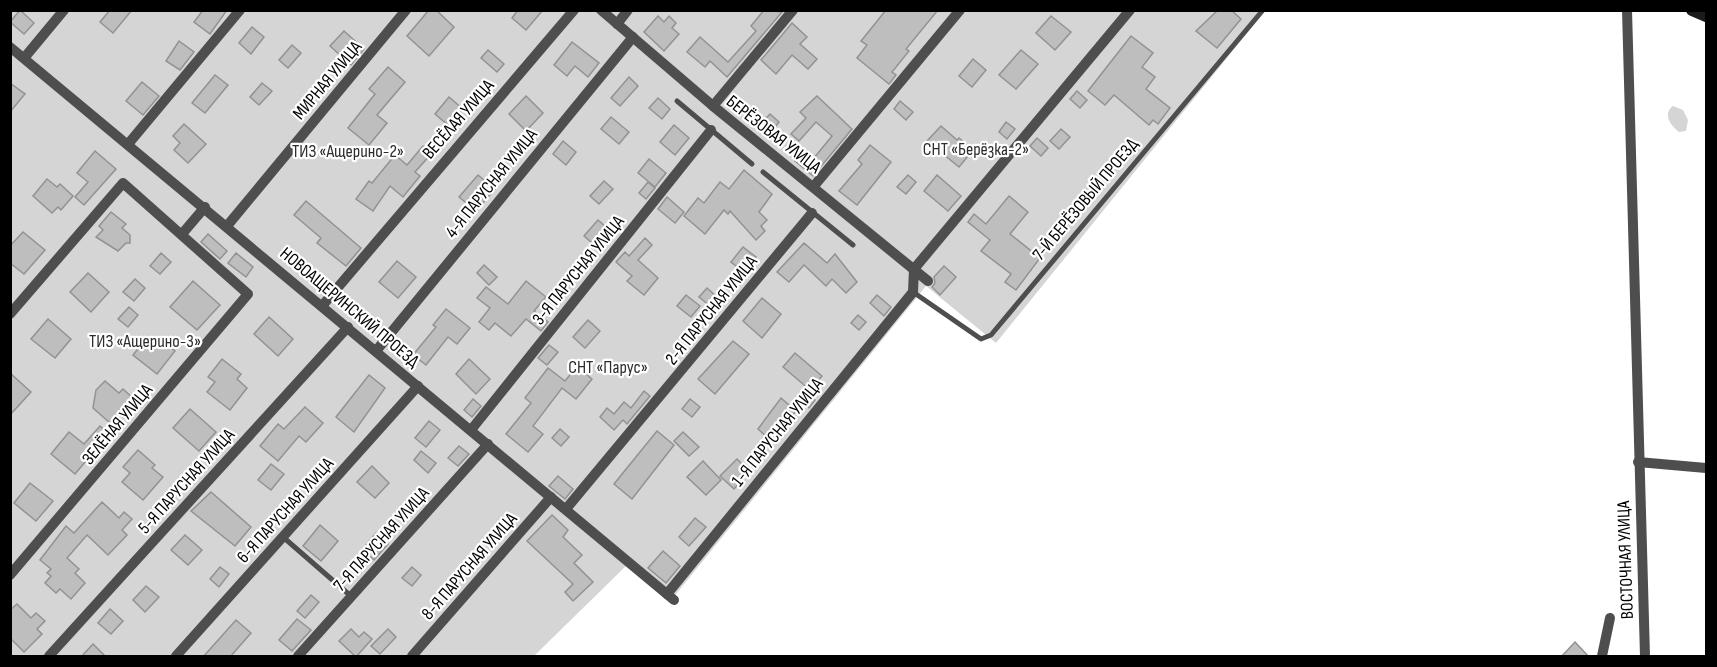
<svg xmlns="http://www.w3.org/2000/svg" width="1717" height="667" viewBox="0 0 1717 667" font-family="'Sofia Sans Condensed',sans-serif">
  <rect width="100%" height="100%" fill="#fff"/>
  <!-- green -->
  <g fill="#d5d5d5">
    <path d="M10 11H1265L996 343 926 286 672 599 629 563 534 656H11Z"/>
    <path d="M1673 106 1683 110 1688 120 1686 131 1679 132C1671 126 1662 114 1673 106Z"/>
  </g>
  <!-- building -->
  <g fill="#bebebe" stroke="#929292" stroke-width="1.5">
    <path d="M20 10 34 23 24 34 10 22Z"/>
    <path d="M110 10H132L113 33 100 22Z"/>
    <path d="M203 10H227L210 34 194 22Z"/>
    <path d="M429 10H436L454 27 429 56 407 36Z"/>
    <path d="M518 10H543L526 30 512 18Z"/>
    <path d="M764 10 782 12 727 77 710 61 705 67 687 52 700 37 728 62 756 31 751 26Z"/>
    <path d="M886 10H938L906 49 909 51 892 72 896 75 889 84 857 58 867 45 861 41Z"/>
    <path d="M1218 10H1231L1241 19 1217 48 1196 31Z"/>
    <path d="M658 16 664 22 669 16 676 23 672 28 679 34 664 51 644 32Z"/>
    <path d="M1051 16 1071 32 1055 50 1036 33Z"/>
    <path d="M792 23 807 37 800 44 817 59 808 69 792 55 776 74 761 60Z"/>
    <path d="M252 27 264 37 251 54 239 43Z"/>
    <path d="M344 31 364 49 351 65 330 46Z"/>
    <path d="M1131 36 1153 53 1142 67 1155 77 1146 89 1170 108 1158 124 1153 120 1149 125 1114 95 1105 105 1088 91Z"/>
    <path d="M179 41 194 52 180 70 166 61Z"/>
    <path d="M572 42 599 63 588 77 575 66 567 76 554 65Z"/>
    <path d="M292 45 301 53 288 68 279 60Z"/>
    <path d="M488 50 504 64 497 72 481 58Z"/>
    <path d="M1021 50 1038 64 1016 89 999 75Z"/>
    <path d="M973 59 986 70 972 87 959 76Z"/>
    <path d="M388 67 405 82 377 115 387 123 369 145 348 128 375 94 369 89Z"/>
    <path d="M215 75 228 85 205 113 192 103Z"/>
    <path d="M629 77 638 86 620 106 611 98Z"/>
    <path d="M142 82 159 96 143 115 126 101Z"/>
    <path d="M10 83 25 94 10 112Z"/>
    <path d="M262 83 272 91 259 105 250 97Z"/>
    <path d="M1077 91 1087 100 1080 108 1070 99Z"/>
    <path d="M526 96 543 113 526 131 509 114Z"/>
    <path d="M817 96 852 129 813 176 795 161 805 150 814 158 832 136 816 122 799 141 791 134 806 118 800 112Z"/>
    <path d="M449 97 463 109 449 126 435 114Z"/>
    <path d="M658 98 670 109 662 119 649 108Z"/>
    <path d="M900 101 913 112 906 120 894 109Z"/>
    <path d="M770 114 779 122 769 135 759 126Z"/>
    <path d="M611 117 629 132 619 144 601 129Z"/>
    <path d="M1006 122 1015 129 1007 139 999 132Z"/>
    <path d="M184 124 206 144 188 163 174 150 180 143 173 136Z"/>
    <path d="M674 125 689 138 675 155 660 142Z"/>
    <path d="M941 126 957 140 959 138 973 150 959 167 927 141Z"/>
    <path d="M1061 129 1070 137 1059 149 1050 141Z"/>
    <path d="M1037 138 1048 148 1041 156 1030 146Z"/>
    <path d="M563 141 576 152 566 165 553 154Z"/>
    <path d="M870 145 891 162 857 205 839 191 862 164 858 160Z"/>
    <path d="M423 146 432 153 415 172 420 176 403 197 390 186 373 211 356 199 369 181 372 183 395 155 407 165Z"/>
    <path d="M95 151 116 169 84 205 75 197 88 182 77 173Z"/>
    <path d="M649 159 666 173 655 187 638 173Z"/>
    <path d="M744 170 772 194 759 212 767 220 761 226 765 231 756 240 730 211 728 214 724 210 705 234 684 216 698 198 704 203 720 182 729 189Z"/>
    <path d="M478 175 495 189 476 211 459 197Z"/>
    <path d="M908 175 916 182 906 194 897 187Z"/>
    <path d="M937 175 961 196 948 211 924 191Z"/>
    <path d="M47 179 57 187 60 184 73 196 61 210 58 207 52 213 33 196Z"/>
    <path d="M604 181 613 189 599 204 590 196Z"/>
    <path d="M648 182 655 188 646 199 639 193Z"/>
    <path d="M1009 196 1028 212 1010 234 1040 258 1016 290 1005 282 1011 274 981 251 990 240 968 222 974 214 986 224Z"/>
    <path d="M667 197 684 212 675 223 658 209Z"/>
    <path d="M306 201 361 248 346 266 317 243 321 238 294 215Z"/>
    <path d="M111 212 126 224 122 228 130 235V243H126L118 251 96 237 103 230 99 226Z"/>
    <path d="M598 220 614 234 600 250 584 236Z"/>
    <path d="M23 232 45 250 24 274 10 263V246Z"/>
    <path d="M208 234 227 251 220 259 201 242Z"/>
    <path d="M645 238 652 245 638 260 658 278 644 295 627 281 632 276 616 262 625 252 629 256Z"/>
    <path d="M804 243 827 263 835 254 857 282 846 293 832 279 826 286 804 265 789 282 777 272Z"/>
    <path d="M743 247 756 257 744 272 731 262Z"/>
    <path d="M161 253 171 262 160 274 150 266Z"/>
    <path d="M236 253 253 267 246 277 228 263Z"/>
    <path d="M397 261 416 277 398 298 379 282Z"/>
    <path d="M484 265 497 277 489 285 477 273Z"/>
    <path d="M944 266 956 277 940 295 932 287 935 283 934 277Z"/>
    <path d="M88 273 109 292 91 312 70 292Z"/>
    <path d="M135 279 145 288 134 301 123 292Z"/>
    <path d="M193 281 220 305 197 330 170 307Z"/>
    <path d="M526 281 546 297 534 311 548 322 541 331 526 319 511 336 495 323 489 330 479 322 490 308 477 298 486 287 508 304Z"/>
    <path d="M707 288 718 298 710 306 699 297Z"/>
    <path d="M686 295 700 306 691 317 677 306Z"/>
    <path d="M877 295 891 307 884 316 870 303Z"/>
    <path d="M762 298 781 314 762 338 743 321Z"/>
    <path d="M129 307 138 315 128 327 118 319Z"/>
    <path d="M446 309 470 328 457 344 448 337 426 365 413 355 436 327 433 325Z"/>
    <path d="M858 315 866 322 859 330 851 323Z"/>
    <path d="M269 317 293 339 278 356 254 334Z"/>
    <path d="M48 319 71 339 55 358 31 339Z"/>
    <path d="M588 320 600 331 585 348 573 337Z"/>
    <path d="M147 337 157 345 161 340 175 351 157 374 133 355Z"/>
    <path d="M733 341 749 354 715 394 698 379Z"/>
    <path d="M549 345 558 352 547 365 538 358Z"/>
    <path d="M795 353 822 376 810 390 783 367Z"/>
    <path d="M222 359 241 374 237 379 247 388 230 410 207 392 215 382 208 377Z"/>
    <path d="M469 359 490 379 476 394 456 374Z"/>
    <path d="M577 366 592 379 576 399 562 388 533 426 543 434 528 452 506 434 531 403 525 398 548 368 565 381Z"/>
    <path d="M10 373 31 392 10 415Z"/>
    <path d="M369 375 385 388 354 432 336 417Z"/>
    <path d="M105 381 119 393 123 389 137 402 123 417 119 414 110 423 93 408 96 390Z"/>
    <path d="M644 391 650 396 627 424 623 420 614 430 600 417 607 408 614 414 624 402 631 408Z"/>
    <path d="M805 391 815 400 809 408 799 399Z"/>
    <path d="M781 398 796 411 772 442 758 429Z"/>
    <path d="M473 399 481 406 472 417 464 410Z"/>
    <path d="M690 399 700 407 692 417 682 409Z"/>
    <path d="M305 407 323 423 306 442 299 436 278 461 260 446 278 424 284 429Z"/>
    <path d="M190 409 216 432 199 451 173 428Z"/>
    <path d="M429 421 440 430 426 447 415 438Z"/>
    <path d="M100 426 109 434 75 474 51 454 69 432 84 444Z"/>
    <path d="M560 429 569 437 561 446 552 438Z"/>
    <path d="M657 431 674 445 632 499 614 484Z"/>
    <path d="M683 432 699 447 689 456 674 441Z"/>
    <path d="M459 446 469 454 458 466 448 458Z"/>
    <path d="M138 450 155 465 152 468 163 477 143 500 122 482 130 473 123 467Z"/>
    <path d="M421 451 436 463 428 473 414 460Z"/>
    <path d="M737 459 747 469 741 476 743 479 734 489 720 476Z"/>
    <path d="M703 461 721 480 706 495 687 477Z"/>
    <path d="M271 464 284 474 271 490 258 480Z"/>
    <path d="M372 466 389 483 375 498 357 482Z"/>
    <path d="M558 476 573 489 565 499 549 486Z"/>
    <path d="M30 483 53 501 36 521 14 503Z"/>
    <path d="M211 492 251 527 235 546 191 511Z"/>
    <path d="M102 502 119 518 124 512 132 519 122 530 127 535 108 555 87 535 67 558 79 569 75 573 85 583 71 599 60 589 56 593 45 583 51 576 47 573 51 569 40 560 66 526 74 533Z"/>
    <path d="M552 515 568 530 563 537 582 555 574 563 593 582 573 601 565 592 573 584 527 541Z"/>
    <path d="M695 518 706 527 689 546 679 537Z"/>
    <path d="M320 525 338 541 321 561 303 546Z"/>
    <path d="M376 533 388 544 374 560 362 550Z"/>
    <path d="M185 535 202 550 188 565 171 550Z"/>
    <path d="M663 551 680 566 666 583 648 568Z"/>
    <path d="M220 567 229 574 219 587 210 579Z"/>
    <path d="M412 567 421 575 412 586 402 578Z"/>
    <path d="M146 586 159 597 145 612 133 600Z"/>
    <path d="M311 595 319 602 305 618 297 611Z"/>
    <path d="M17 604 31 618 36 613 45 621 37 629 42 634 24 652 10 638V610Z"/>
    <path d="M110 609 123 621 111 634 98 623Z"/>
    <path d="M297 619 311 630 292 651 279 640Z"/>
    <path d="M236 620 251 633 230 657H203Z"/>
    <path d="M351 629 359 637 364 632 372 639 356 657 339 641Z"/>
    <path d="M388 629 396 637 380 654 371 646Z"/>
    <path d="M1575 642 1589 657H1561Z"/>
    <path d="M93 644 106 657H81Z"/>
  </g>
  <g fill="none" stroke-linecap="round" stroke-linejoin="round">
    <!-- lane -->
    <g stroke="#4e4e4e" stroke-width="5">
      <path d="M677 101 752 164"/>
      <path d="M763 172 853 245"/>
      <path d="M913 292 981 339 991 335 1263 10"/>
      <path d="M283 537 352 597"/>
    </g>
    <!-- street -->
    <g stroke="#4e4e4e" stroke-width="10">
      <path d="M601 10 713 106 928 281"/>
      <path d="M1627 10 1645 656"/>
      <path d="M617 24 628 10"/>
      <path d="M10 47 674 600"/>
      <path d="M25 57 64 10"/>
      <path d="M713 106 793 10"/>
      <path d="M129 143 240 10"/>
      <path d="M814 186 960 10"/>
      <path d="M227 226 406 10"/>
      <path d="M182 234 205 207"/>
      <path d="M322 306 574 10"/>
      <path d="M10 314 123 183 248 294 10 575"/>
      <path d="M376 351 633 37"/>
      <path d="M471 430 711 130"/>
      <path d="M1638 462 1706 468"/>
      <path d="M566 509 812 213"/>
      <path d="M667 594 913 292 914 269 1130 10"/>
      <path d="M49 656 348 327"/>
      <path d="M176 656 418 386"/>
      <path d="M298 656 488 444"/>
      <path d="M412 656 551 497"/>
      <path d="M1602 656 1610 618"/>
    </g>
    <!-- secondary -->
    <path stroke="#1b1b1b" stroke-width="12" d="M1692 10 1706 16"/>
  </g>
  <g text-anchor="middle" stroke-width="4.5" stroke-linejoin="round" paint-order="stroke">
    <!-- street labels -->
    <g font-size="18" fill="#000" stroke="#fff">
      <text transform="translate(327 80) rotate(-50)" y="6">МИРНАЯ УЛИЦА</text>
      <text transform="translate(458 119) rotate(-49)" y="6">ВЕСЁЛАЯ УЛИЦА</text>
      <text transform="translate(774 134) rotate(38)" y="6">БЕРЁЗОВАЯ УЛИЦА</text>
      <text transform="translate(491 183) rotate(-51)" y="6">4-Я ПАРУСНАЯ УЛИЦА</text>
      <text transform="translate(1085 199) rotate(-50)" y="6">7-Й БЕРЁЗОВЫЙ ПРОЕЗД</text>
      <text transform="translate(578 270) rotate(-51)" y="6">3-Я ПАРУСНАЯ УЛИЦА</text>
      <text transform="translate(350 307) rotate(40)" y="6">НОВОАЩЕРИНСКИЙ ПРОЕЗД</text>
      <text transform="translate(711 310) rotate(-51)" y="6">2-Я ПАРУСНАЯ УЛИЦА</text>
      <text transform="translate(117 424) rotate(-50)" y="6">ЗЕЛЁНАЯ УЛИЦА</text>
      <text transform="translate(777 432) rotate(-51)" y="6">1-Я ПАРУСНАЯ УЛИЦА</text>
      <text transform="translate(186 481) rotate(-48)" y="6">5-Я ПАРУСНАЯ УЛИЦА</text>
      <text transform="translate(285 510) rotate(-48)" y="6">6-Я ПАРУСНАЯ УЛИЦА</text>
      <text transform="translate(381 539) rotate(-48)" y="6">7-Я ПАРУСНАЯ УЛИЦА</text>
      <text transform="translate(1625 560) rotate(-92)" y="6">ВОСТОЧНАЯ УЛИЦА</text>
      <text transform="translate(469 566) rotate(-49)" y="6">8-Я ПАРУСНАЯ УЛИЦА</text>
    </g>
    <!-- park labels -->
    <g font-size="18" fill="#2c2c2c" stroke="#fff">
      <text x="976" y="155">СНТ «Берёзка-2»</text>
      <text x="348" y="157">ТИЗ «Ащерино-2»</text>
      <text x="145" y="347">ТИЗ «Ащерино-3»</text>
      <text x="608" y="373">СНТ «Парус»</text>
    </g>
  </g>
  <!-- border -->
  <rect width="1717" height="667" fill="none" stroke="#000000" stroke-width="24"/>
</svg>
